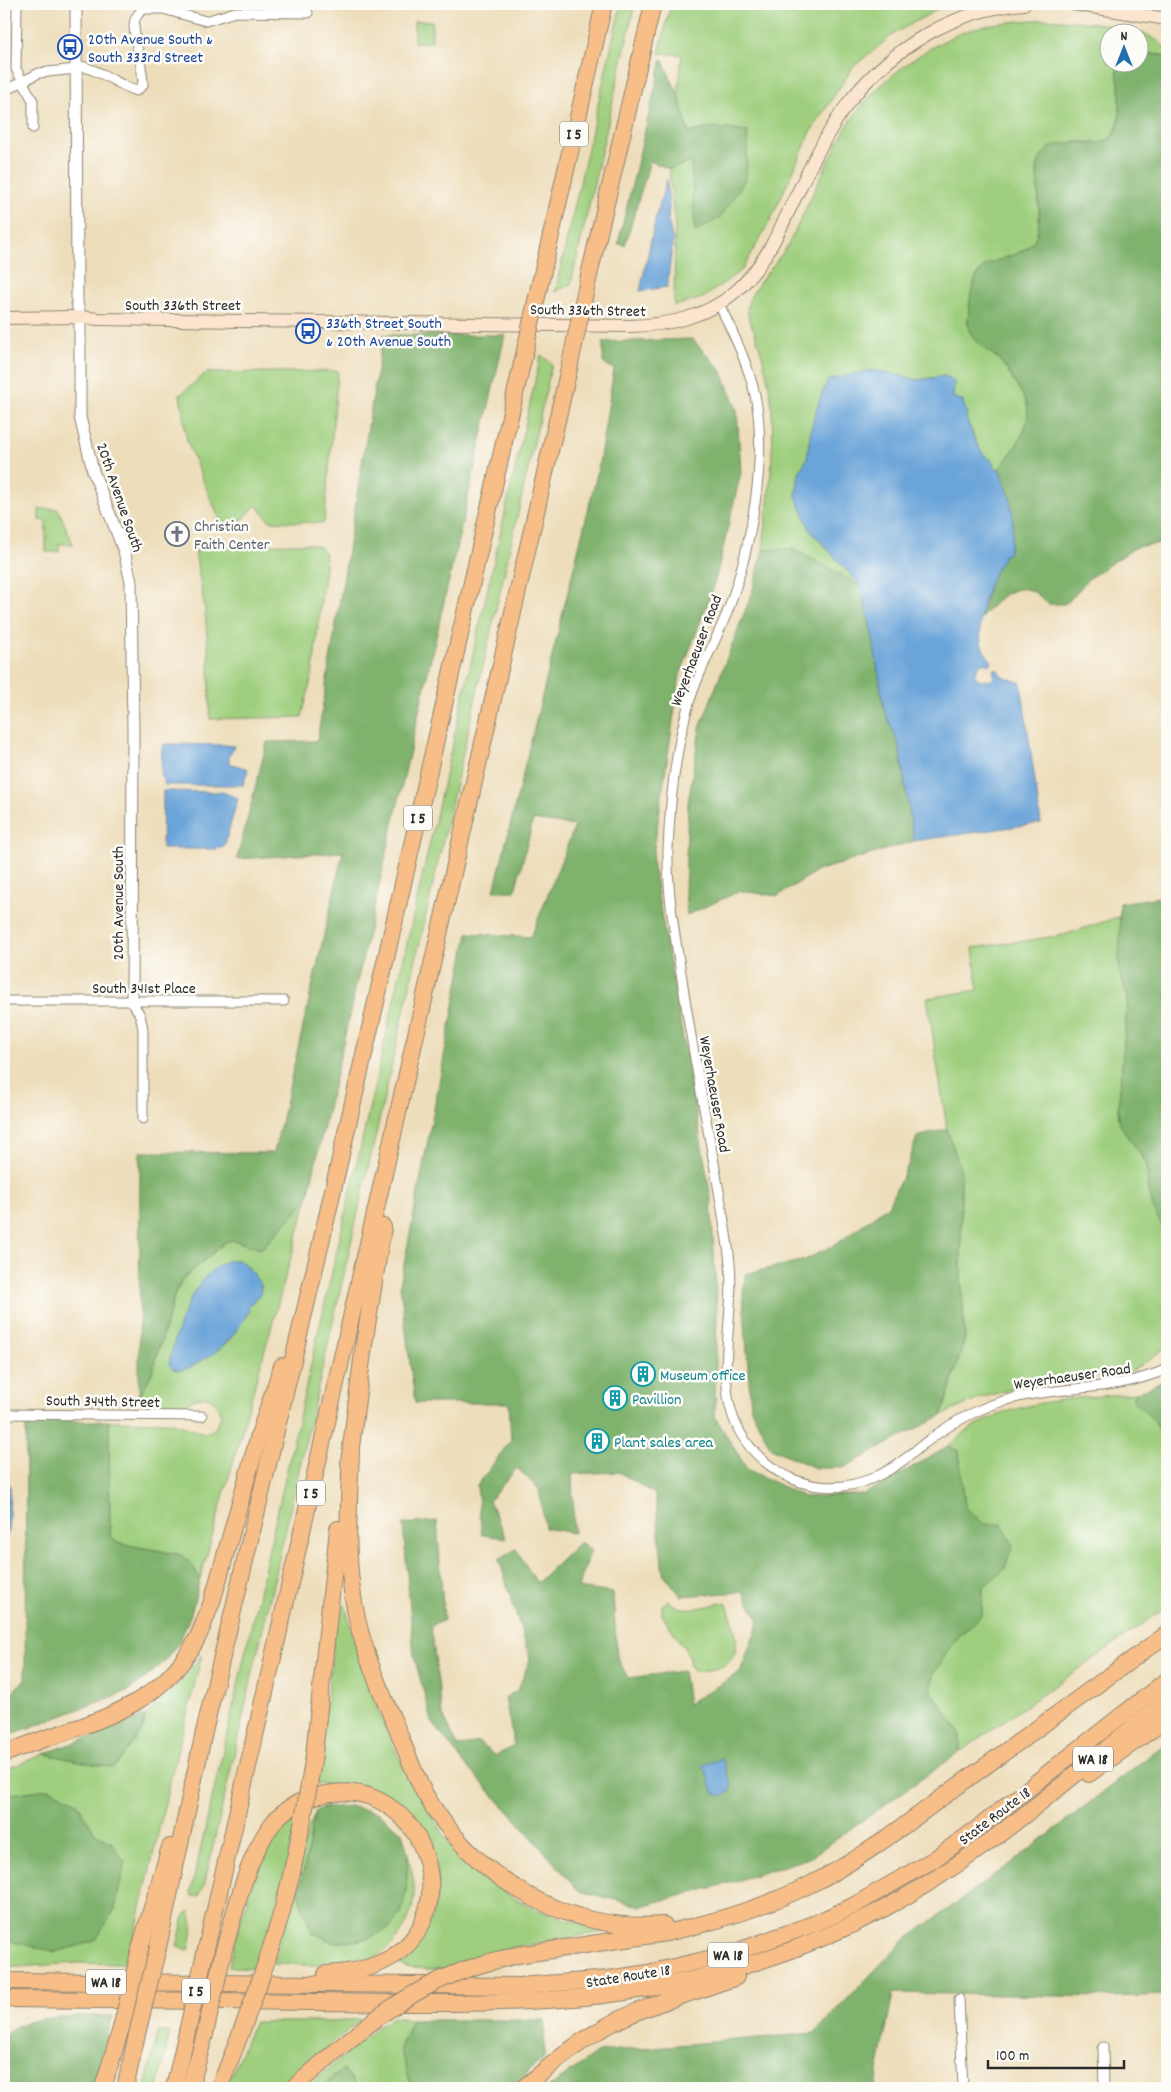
<svg xmlns="http://www.w3.org/2000/svg" width="1171" height="2092" viewBox="0 0 1171 2092" font-family="Dekko,sans-serif">
  <rect width="100%" height="100%" fill="#fdfcf7"/>
  <filter id="ink" filterUnits="userSpaceOnUse"><feTurbulence type="fractalNoise" baseFrequency=".02" numOctaves="2"/><feDisplacementMap in="SourceGraphic" scale="10" xChannelSelector="R" yChannelSelector="G"/><feConvolveMatrix kernelMatrix="1 2 1 2 8 2 1 2 1" color-interpolation-filters="sRGB"/></filter>
  <filter id="wash" filterUnits="userSpaceOnUse"><feTurbulence type="fractalNoise" baseFrequency=".0096" numOctaves="4" result="noise"/><feDisplacementMap in="SourceGraphic" scale="20" xChannelSelector="R" yChannelSelector="G"/><feGaussianBlur stdDeviation="1.12" result="paint"/><feColorMatrix in="noise" values="0 0 0 0 0 0 0 0 0 0 0 0 0 0 0 0 0 1.4 0 .05"/><feComposite in="paint" operator="in"/></filter>
  <g filter="url(#wash)">
    <rect width="100%" height="100%" fill="#edddba"/>
    <!-- green -->
    <g fill="#9fcf7e" stroke="#657d54" fill-rule="evenodd">
      <path d="M621 4H635L571 284 555 292Z"/>
      <path d="M671 4H947L895 33 853 67 812 130 770 221 742 270 703 298 674 306 675 228 669 169 691 162 696 231 748 132 714 127 689 133 678 94 682 55 659 53Z"/>
      <path d="M1046 19C1070 21 1166 24 1167 56L1145 53 1139 55 1138 32H1108V62L1122 63 1117 69C1120 89 1127 135 1102 142 1092 145 1080 139 1071 143 1059 149 1048 160 1037 168 1037 184 1041 215 1038 229 1032 261 993 254 980 272 970 284 969 308 968 323 968 338 985 349 996 357 1004 364 1010 376 1016 385 1019 390 1025 398 1027 404 1032 429 1013 450 999 469 980 462 974 433 965 417 962 411 957 406 954 400 950 389 958 387 944 376L919 380 871 370 811 428 807 458 799 473 810 530 861 586 793 549 763 550C768 497 777 445 770 392 767 373 761 351 755 333 751 323 746 317 748 305 750 289 780 260 789 243 809 204 826 162 848 125 872 85 928 43 972 29 995 22 1022 21 1046 19Z"/>
      <rect x="414" y="21" width="18" height="21"/>
      <path d="M541 355 552 364 204 1886 199 1896H193L191 1893V1891Z"/>
      <path d="M338 371 324 523 270 521 256 505 240 523H221L187 442 180 395 206 373Z"/>
      <path d="M39 509H58L73 544H59V552H46V521L39 520Z"/>
      <path d="M310 544 322 548 326 558 313 671 302 717 210 719 209 658 205 611 195 551 213 545Z"/>
      <path d="M1121 916 1119 971 1128 998 1118 1110 1120 1124 1147 1164 1148 1191 1156 1216 1167 1232V1347L1130 1372 1034 1383 981 1398 942 1415 965 1338 961 1275V1171L947 1129 927 998 978 990 973 948 1064 935Z"/>
      <path d="M307 1201 200 1579 192 1565 182 1555 117 1543 110 1535 109 1421 169 1422 204 1433 214 1430 221 1416C218 1405 212 1393 197 1398 191 1400 186 1406 180 1407 165 1409 150 1405 139 1397L152 1373 175 1293 183 1279 225 1242 233 1240 261 1249ZM222 1263 247 1266 261 1285 260 1294 248 1306 249 1312 228 1342 195 1290Z"/>
      <path d="M1136 1393 1133 1400 1153 1420 1167 1440V1607L960 1752V1734L931 1690 933 1674 959 1635 974 1624 982 1613 983 1587 1004 1570 984 1524 965 1507 959 1451 948 1447C954 1442 961 1435 968 1430 1017 1399 1080 1398 1136 1393Z"/>
      <path d="M668 1600C682 1616 709 1605 726 1602 740 1639 748 1671 694 1671L689 1664 690 1657 662 1615V1606Z"/>
      <path d="M343 1604 346 1608C363 1681 392 1756 434 1818 440 1828 447 1841 455 1850 470 1866 488 1882 507 1894 537 1913 569 1920 603 1930L601 1932 505 1949 444 1969H425L405 1967 399 1964C403 1955 412 1948 418 1940 424 1933 430 1922 433 1913 447 1875 430 1823 394 1802 371 1788 343 1784 316 1784L338 1607Z"/>
      <path d="M202 1655 170 1781 128 1964 75 1963 4 1968V1929L13 1942 112 1843 95 1833 76 1801 49 1789 4 1795V1770L44 1754 114 1768 143 1729 145 1716 168 1695Z"/>
      <path d="M315 1812 299 1896 312 1932 335 1943 367 1939 406 1893 408 1854C410 1864 413 1875 414 1885 416 1915 398 1949 369 1960 345 1969 299 1964 273 1964L309 1827Z"/>
      <path d="M298 1815 284 1876 258 1968 229 1967C241 1913 256 1853 298 1815Z"/>
      <path d="M189 1911C195 1920 192 1940 189 1950L177 1947 184 1917Z"/>
      <path d="M393 2017 412 2020 400 2048 412 2088H360L343 2069 321 2088H306L374 2030Z"/>
      <path d="M361 2019 280 2088H226L254 2022H313Z"/>
      <path d="M158 2032H170L158 2088H145Z"/>
    </g>
    <!-- forest -->
    <g fill="#7fb26d" stroke="#556e4c">
      <path d="M1145 53 1167 56V542L1136 547 1089 578 1069 601 1064 604H1049C1044 600 1039 595 1034 592 1012 580 994 604 981 618L991 577 1005 553 1011 498 999 469C1013 450 1032 429 1027 404 1025 398 1019 390 1016 385 1010 375 1004 363 996 357 985 349 968 338 968 323 969 308 970 284 980 271 993 254 1032 261 1038 229 1041 214 1037 184 1037 168 1047 125 1094 154 1112 137 1125 124 1119 85 1117 69L1122 63 1138 62 1139 55Z"/>
      <path d="M662 59 678 94 689 133 714 127 748 132 746 178 721 217 695 232 691 162 669 169 650 161 625 245 618 244Z"/>
      <path d="M383 335H505L307 1201 261 1249 233 1240 225 1242 183 1279 175 1293 152 1373 139 1397 140 1152 274 1153 343 852 237 859 267 742 317 741Z"/>
      <path d="M692 339 721 370 737 410 741 472 714 586 680 675 652 861 711 1198 717 1309 715 1417 747 1469 804 1497 864 1494 948 1447 959 1451 965 1507 984 1524H1002L1013 1545 1004 1570 983 1587 982 1613 974 1624 959 1635 933 1674 931 1690 960 1734V1752L809 1858 730 1883 641 1906 579 1891 522 1826 467 1767 432 1722 414 1656 403 1524 437 1521 444 1620 431 1626 442 1713 458 1747 478 1742 495 1756 514 1746 505 1698 518 1690 530 1659 499 1559 516 1549 537 1583 580 1542 591 1550 578 1588 613 1593 617 1657 628 1678 683 1671 688 1704 740 1672 759 1621 743 1592 681 1596 663 1573 655 1494 619 1472 572 1474 574 1533 545 1528 539 1489 517 1468 489 1501 506 1538 482 1535 477 1486 511 1440 509 1403H415L400 1285 468 933 531 937 575 826 533 820 515 891H494L598 470 614 369 603 363V342Z"/>
      <path d="M793 549 861 586 873 638 884 709 899 745 914 841 817 871 778 896 740 891 687 915 685 891 688 803 700 728 752 593 763 550Z"/>
      <path d="M1167 896V1232L1156 1216 1148 1191 1147 1164 1120 1125 1118 1110 1128 998 1119 971 1120 903Z"/>
      <path d="M947 1129 961 1171V1275L965 1338 942 1415 843 1468H815L771 1448 751 1409 743 1295 745 1274 805 1260 838 1243 888 1206 908 1165 917 1137Z"/>
      <path d="M1167 1380V1440L1153 1420 1133 1400 1136 1393Z"/>
      <path d="M26 1421H109L110 1535 117 1543 182 1555 192 1565 200 1579 191 1614 179 1642 164 1662 147 1677 128 1691 4 1737V1699L25 1680Z"/>
      <path d="M145 1716 143 1729 114 1768 44 1754Z"/>
      <path d="M1167 1742V1995L1112 1997 893 1993 875 2088H548L598 2052 815 2033 901 1943 1020 1857Z"/>
      <path d="M49 1789 76 1801 95 1833 112 1843 125 1862 115 1909 95 1941 56 1952 13 1942 4 1929V1795Z"/>
      <path d="M349 1806 378 1813 402 1832 408 1854 406 1893 401 1913 390 1928 367 1939 335 1943 312 1932 299 1896 315 1812 323 1808Z"/>
      <path d="M113 2016 93 2088H4C4 2078 1 2046 4 2038 13 2013 91 2016 113 2016Z"/>
      <path d="M412 2020H545L544 2058 509 2088H412L400 2048Z"/>
      <path d="M343 2069 360 2088H321Z"/>
    </g>
    <!-- water -->
    <g fill="#6aa4d9" stroke="#4a6882">
      <path d="M667 179 669 207 668 220 673 240 667 287 640 291 656 216Z"/>
      <path d="M871 370 919 380 944 376 950 378 951 381 954 382 953 398 962 400 967 413 966 418C971 429 979 457 992 460L994 467 999 469C1012 500 1018 520 1008 554H1005C990 579 976 610 981 641 982 649 987 655 992 662L987 665 985 663H981L974 674 978 679 990 681 994 677 993 670 996 668 1002 676 1021 683 1041 823 914 841 899 745 884 709 873 638 861 586 810 530 796 496 799 473 807 458 811 428 821 396 828 380Z"/>
      <path d="M165 744 225 745 234 746 229 757V763L248 769 243 785H165L161 774 162 746Z"/>
      <path d="M163 791 222 792 238 798 224 847 216 849H162Z"/>
      <path d="M229 1260H238L247 1266 261 1285 260 1295 248 1306 249 1311C233 1336 226 1348 199 1362 190 1367 184 1372 173 1369L169 1364C177 1327 191 1276 229 1260Z"/>
      <path d="M4 1484 9 1485 10 1487 8 1531 4 1542Z"/>
      <path d="M722 1759 731 1784V1791L722 1796 714 1793 703 1765Z"/>
    </g>
  </g>
  <g filter="url(#ink)">
    <g fill="none" stroke-linecap="round" stroke-linejoin="round">
      <defs>
        <g id="minor">
          <path d="M17 4 16 69 33 101V128"/>
          <path d="M76 65C99 69 115 83 136 91L143 85C143 65 135 46 134 26 134 18 138 14 143 9H163L206 21 235 12 308 13"/>
          <path d="M4 91 39 73 76 69"/>
          <path d="M719 304C733 333 748 363 755 395 768 457 751 546 730 605 718 638 699 669 689 703 675 750 670 800 668 849 667 893 675 936 682 979 695 1071 716 1162 729 1254 740 1334 694 1418 779 1472 808 1490 843 1491 873 1478 892 1470 906 1459 921 1446 940 1431 962 1417 984 1408 1044 1382 1107 1396 1167 1369"/>
          <path d="M4 1001H284"/>
          <path d="M132 1002 140 1015 143 1029V1119"/>
          <path d="M4 1414 202 1416"/>
          <path d="M959 1999 963 2088"/>
          <path d="M1103 2047 1104 2088"/>
        </g>
        <path id="tertiary" d="M76 4 77 302 80 317V417L93 471 124 551 131 582 133 731 132 1002"/>
        <g id="secondary">
          <path d="M1073 4 1167 19"/>
          <path d="M4 318 80 317 98 319 630 326C669 325 705 318 735 292 767 264 781 226 799 190 814 158 831 125 852 98 895 46 956 9 1024 4"/>
        </g>
        <g id="motorway">
          <path d="M587 284 653 4"/>
          <path d="M538 292 604 4"/>
          <path d="M351 1452C349 1503 345 1553 354 1603 361 1646 378 1685 395 1724 405 1747 413 1772 425 1794 474 1878 565 1933 664 1925"/>
          <path d="M349 1463 364 1344 383 1227"/>
          <path d="M4 1754C75 1724 151 1718 194 1644 202 1631 206 1616 212 1602L259 1435 282 1366"/>
          <path d="M314 1755 338 1529"/>
          <path d="M1089 1774 1167 1719"/>
          <path d="M141 1945 170 1847"/>
          <path d="M158 1947 204 1732 319 1251 524 355"/>
          <path d="M206 1949 570 364"/>
          <path d="M224 1949C237 1907 246 1858 273 1823 284 1808 306 1797 325 1794 428 1775 473 1925 378 1964 361 1971 344 1973 326 1974"/>
          <path d="M517 1955 666 1933C715 1922 763 1908 809 1885 863 1859 911 1820 959 1785 1029 1735 1098 1684 1167 1634"/>
          <path d="M4 1981 519 1986 609 1979 648 1973 730 1954 816 1923 853 1906 933 1860 978 1828 1167 1680"/>
          <path d="M4 1999C108 2000 213 2001 317 2002 399 2003 480 2005 562 1999 674 1991 786 1961 885 1908 989 1853 1076 1771 1167 1700"/>
          <path d="M103 2088 121 2028"/>
          <path d="M125 2088 138 2030"/>
          <path d="M174 2088 187 2032"/>
          <path d="M190 2088 205 2034"/>
          <path d="M523 2088C548 2068 572 2046 600 2030 642 2005 691 1994 736 1977"/>
        </g>
      </defs>
      <!-- minor casing -->
      <use href="#minor" stroke="#8c8472" stroke-width="11"/>
      <!-- tertiary casing -->
      <use href="#tertiary" stroke="#8c8472" stroke-width="13"/>
      <!-- secondary casing -->
      <use href="#secondary" stroke="#8c8472" stroke-width="14"/>
      <!-- motorway casing -->
      <use href="#motorway" stroke="#8c8472" stroke-width="18"/>
      <!-- minor -->
      <use href="#minor" stroke="#fff" stroke-width="9"/>
      <!-- tertiary -->
      <use href="#tertiary" stroke="#fff" stroke-width="11"/>
      <!-- secondary -->
      <use href="#secondary" stroke="#fce5cf" stroke-width="12"/>
      <!-- motorway -->
      <use href="#motorway" stroke="#f7be88" stroke-width="16"/>
      <defs>
        <g id="motorway-bridge">
          <path d="M524 355 538 292"/>
          <path d="M570 364 587 284"/>
          <path d="M121 2028 141 1945"/>
          <path d="M138 2030 158 1947"/>
          <path d="M187 2032 206 1949"/>
          <path d="M205 2034 224 1949"/>
          <path d="M219 2088C239 2039 258 1989 274 1938 293 1878 304 1817 314 1755"/>
          <path d="M293 2088C345 2043 396 1995 462 1971 479 1964 498 1960 517 1955"/>
        </g>
      </defs>
      <!-- motorway-bridge casing -->
      <use href="#motorway-bridge" stroke="#8c8472" stroke-width="18" stroke-linecap="butt"/>
      <!-- motorway-bridge -->
      <use href="#motorway-bridge" stroke="#f7be88" stroke-width="16"/>
    </g>
  </g>
  <!-- icons -->
  <defs>
    <symbol id="bus-ring" viewBox="-11 -11 22 22"><circle r="9.5" fill="#fdfcf7" stroke="#1a4fb4" stroke-width="1.5"/><path d="M-5-6H5V4H4V6H2V4H-2V6H-4V4H-5ZM-3.5-4V0h7V-4ZM-3.5 1.2v1.5H-2V1.2ZM2 1.2v1.5H3.5V1.2Z" fill="#1a4fb4"/></symbol>
    <symbol id="church-ring" viewBox="-11 -11 22 22"><circle r="9.5" fill="#fdfcf7" stroke="#6b7280" stroke-width="1.5"/><path d="M-1.2-6h2.4v3.5h3.3v2.4h-3.3V6h-2.4V-.1h-3.3v-2.4h3.3Z" fill="#6b7280"/></symbol>
    <symbol id="building-ring" viewBox="-11 -11 22 22"><circle r="9.5" fill="#fdfcf7" stroke="#0f9aa8" stroke-width="1.5"/><path d="M-4-6H4V6H1V3H-1V6H-4ZM-2.5-4.3h1.7v1.8h-1.7ZM.8-4.3h1.7v1.8H.8ZM-2.5-1h1.7V.8h-1.7ZM.8-1h1.7V.8H.8Z" fill="#0f9aa8"/></symbol>
  </defs>
  <g fill-rule="evenodd">
    <use href="#bus-ring" x="56" y="33" width="28" height="28"/>
    <use href="#bus-ring" x="294" y="317" width="28" height="28"/>
    <use href="#church-ring" x="163" y="520" width="28" height="28"/>
    <use href="#building-ring" x="629" y="1360" width="28" height="28"/>
    <use href="#building-ring" x="601" y="1384" width="28" height="28"/>
    <use href="#building-ring" x="583" y="1427" width="28" height="28"/>
  </g>
  <g text-anchor="middle" stroke-width="5" stroke-linejoin="round" paint-order="stroke">
    <!-- shield labels -->
    <g fill="#fdfcf7" stroke="#6a6a68" stroke-width="1">
      <rect x="560" y="121.5" width="28" height="25" rx="4"/>
      <rect x="404" y="805.5" width="28" height="25" rx="4"/>
      <rect x="297" y="1480.5" width="28" height="25" rx="4"/>
      <rect x="1073" y="1746.5" width="40" height="25" rx="4"/>
      <rect x="708" y="1942.5" width="40" height="25" rx="4"/>
      <rect x="86" y="1969.5" width="40" height="25" rx="4"/>
      <rect x="182" y="1978.5" width="28" height="25" rx="4"/>
    </g>
    <g font-size="15" font-weight="bold" fill="#2b2b2b">
      <text x="574" y="139">I 5</text>
      <text x="418" y="823">I 5</text>
      <text x="311" y="1498">I 5</text>
      <text x="1093" y="1764">WA 18</text>
      <text x="728" y="1960">WA 18</text>
      <text x="106" y="1987">WA 18</text>
      <text x="196" y="1996">I 5</text>
    </g>
    <!-- transit labels -->
    <g font-size="16" fill="#164399" stroke="#fdfcf7" text-anchor="start">
      <text x="88" y="44">20th Avenue South &amp;<tspan x="88" dy="18">South 333rd Street</tspan></text>
      <text x="326" y="328">336th Street South<tspan x="326" dy="18">&amp; 20th Avenue South</tspan></text>
    </g>
    <!-- street labels -->
    <g font-size="16" fill="#2b2b2b" stroke="#fdfcf7">
      <text x="183" y="310">South 336th Street</text>
      <text transform="translate(588 309) rotate(1)" y="6">South 336th Street</text>
      <text transform="translate(121 497) rotate(71)" y="6">20th Avenue South</text>
      <text transform="translate(695 650) rotate(-69)" y="6">Weyerhaeuser Road</text>
      <text transform="translate(117 903) rotate(-90)" y="6">20th Avenue South</text>
      <text x="144" y="993">South 341st Place</text>
      <text transform="translate(716 1094) rotate(80)" y="6">Weyerhaeuser Road</text>
      <text transform="translate(1072 1375) rotate(-8)" y="6">Weyerhaeuser Road</text>
      <text transform="translate(103 1400) rotate(1)" y="6">South 344th Street</text>
      <text transform="translate(994 1815) rotate(-37)" y="6">State Route 18</text>
      <text transform="translate(628 1975) rotate(-9)" y="6">State Route 18</text>
    </g>
    <!-- worship labels -->
    <g font-size="16" fill="#5b616d" stroke="#fdfcf7" text-anchor="start">
      <text x="194" y="531">Christian<tspan x="194" dy="18">Faith Center</tspan></text>
    </g>
    <!-- culture labels -->
    <g font-size="16" fill="#0d838f" stroke="#fdfcf7" text-anchor="start">
      <text x="660" y="1380">Museum office</text>
      <text x="632" y="1404">Pavillion</text>
      <text x="614" y="1447">Plant sales area</text>
    </g>
  </g>
  <!-- margin -->
  <rect width="1171" height="2092" fill="none" stroke="#fdfcf7" stroke-width="20"/>
  <!-- north arrow -->
  <g transform="translate(1124 48)"><circle r="24" fill="#fdfcf7" stroke="#a9a8a5"/>
  <path d="M0-4L9 19L0 12L-9 19Z" fill="#1f6fb2"/>
  <text y="-8" font-size="14" font-weight="bold" text-anchor="middle" fill="#2b2b2b">N</text>
  </g>
  <!-- scale -->
  <path d="M988 2060v8h136v-8" fill="none" stroke="#2b2b2b" stroke-width="2.5"/>
  <text x="996" y="2060" font-size="15" fill="#2b2b2b" stroke="#fdfcf7" stroke-width="4" paint-order="stroke">100 m</text>
</svg>
